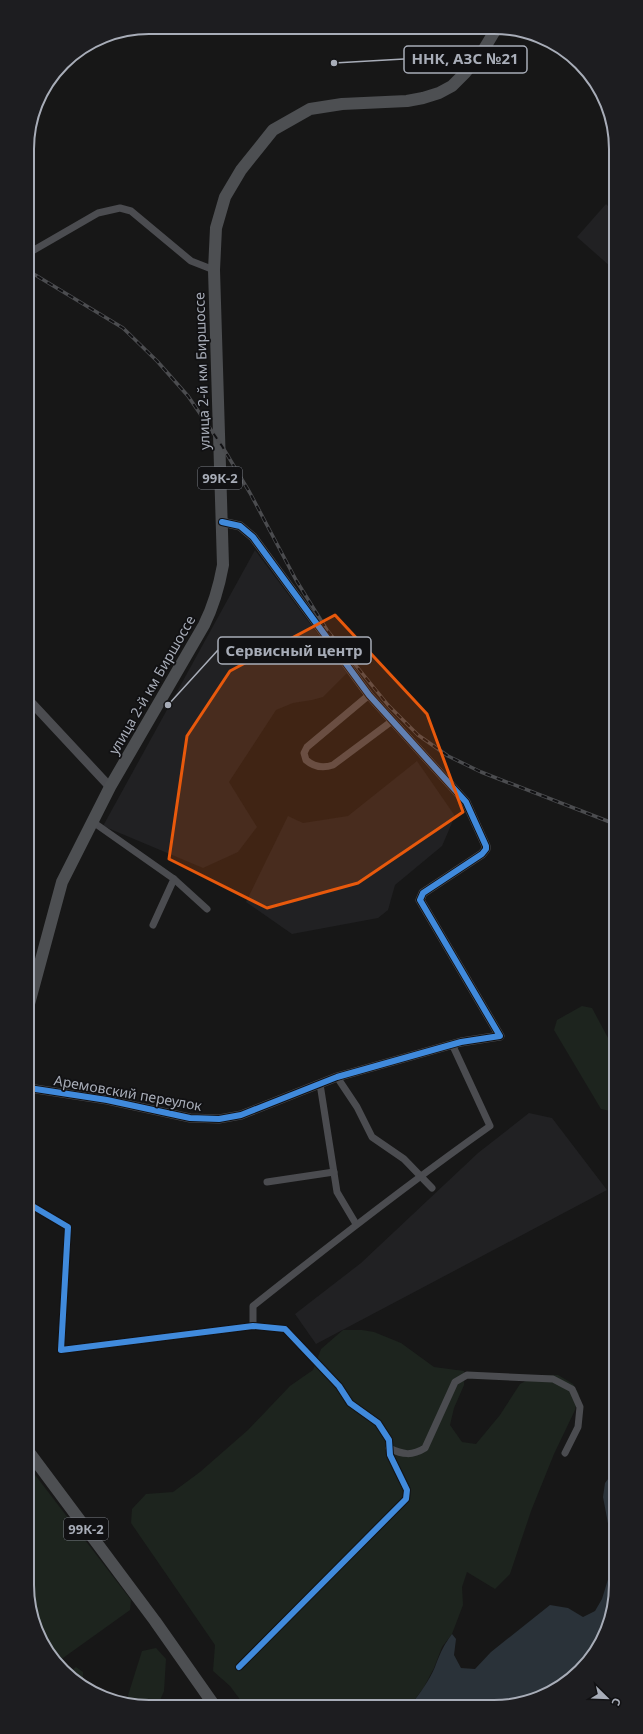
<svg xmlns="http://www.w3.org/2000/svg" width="643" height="1734" viewBox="0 0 643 1734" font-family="'Noto Sans',sans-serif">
  <rect width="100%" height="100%" fill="#171717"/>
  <!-- built -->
  <g fill="#212123">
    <path d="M606 204 614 212V264L611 267 577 237Z"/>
    <path d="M255 550 347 673 323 697 312 700 293 703 276 710 229 782 257 827 238 852 203 868 103 826Z"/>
    <path d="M417 761 455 816 442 846 395 885 388 910 378 918 292 934 246 902 288 816 303 823 348 816Z"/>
    <path d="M529 1113 552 1118 607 1190 316 1344 295 1314 361 1263 478 1153Z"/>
  </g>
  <!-- green -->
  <g fill="#1d241e">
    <path d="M582 1006 592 1008 615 1051V1112L601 1109 554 1030 557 1020Z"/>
    <path d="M343 1330H362L374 1332 401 1343 434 1367 464 1371V1385L454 1408 450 1425 462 1442 476 1444 500 1415 520 1384 537 1375H558L573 1384 579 1394 575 1410 554 1454 531 1511 510 1574 495 1589 467 1572 462 1587 463 1605 452 1634 442 1647 434 1668 424 1687 411 1705H244L230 1686 213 1671 215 1645 131 1523 132 1509 146 1494 173 1492 200 1472 248 1430 290 1386 313 1370 321 1349Z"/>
    <path d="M29 1467 131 1600 130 1610 56 1663 43 1646 29 1609Z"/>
    <path d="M156 1648 166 1659 164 1691 158 1705H125L142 1651Z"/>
    <path d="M76 1667 83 1672V1686L67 1674Z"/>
  </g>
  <!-- water -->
  <path fill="#2a3239" d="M612 1474H616V1593L607 1631 586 1665 555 1691 518 1705H411C420 1693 429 1681 435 1667 441 1652 442 1648 452 1634L456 1639 454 1655 461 1668 475 1669 491 1652 550 1605 568 1608 583 1617 595 1611 602 1599 609 1576 613 1550 603 1497 605 1483Z"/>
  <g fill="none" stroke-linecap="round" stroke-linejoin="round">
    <!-- minor -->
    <g stroke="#4b4c50" stroke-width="7">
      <path d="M27 254 98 213 120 208 131 211 191 261 214 270"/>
      <path d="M369 695 307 747 304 753 306 760C314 767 324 768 333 765L392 721"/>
      <path d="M93 822 174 879 153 925"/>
      <path d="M174 879 207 909"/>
      <path d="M337 1077 357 1107 372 1137 404 1159 432 1188"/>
      <path d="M320 1084 337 1192 356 1224"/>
      <path d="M267 1182 334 1172"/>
      <path d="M29 1204 68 1227 61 1350 253 1326 285 1329 339 1386 350 1403 378 1423 389 1440 390 1455 407 1490 406 1499 239 1667"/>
      <path d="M253 1326V1306C331 1244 409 1183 490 1126L452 1044"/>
      <path d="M389 1448C403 1455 412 1456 425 1448L455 1382 467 1375 553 1379 572 1389 580 1407 578 1427 565 1453"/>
    </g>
    <!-- tertiary -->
    <g stroke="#4b4c50" stroke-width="9">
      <path d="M28 699 110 787"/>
      <path d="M29 1088 107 1100 190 1118 219 1119 241 1115 337 1077 461 1042 500 1036 420 900 423 893 482 854 486 849V846L466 802 369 695 253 537 240 526 222 522"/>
    </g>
    <!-- primary -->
    <g stroke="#4d4f52" stroke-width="12">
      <path d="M29 1004 62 882 110 787 204 625C214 605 219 587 223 565L214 270 216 228 225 197 241 170 273 130 310 109 342 104 407 101 423 98 439 93 452 86 465 73 484 49 496 29"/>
      <path d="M29 1452 155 1621 214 1705"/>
    </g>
    <defs>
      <path id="rail" d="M27 270 123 328 157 361 188 396 222 446 250 493 296 580 327 630 388 705 418 735 448 756 481 772 615 824"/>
    </defs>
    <!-- rail casing -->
    <use href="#rail" stroke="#4b4c4f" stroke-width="3.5"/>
    <!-- rail -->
    <use href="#rail" stroke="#111113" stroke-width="2" stroke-dasharray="6" stroke-linecap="butt"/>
    <defs>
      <g id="cycleway">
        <path d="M29 1088 107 1100 190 1118 219 1119 241 1115 337 1077 461 1042 500 1036 420 900 423 893 482 854 486 849V846L466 802 369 695 253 537 240 526 222 522"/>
        <path d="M29 1204 68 1227 61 1350 253 1326 285 1329 339 1386 350 1403 378 1423 389 1440 390 1455 407 1490 406 1499 239 1667"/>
      </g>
    </defs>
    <!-- cycleway casing -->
    <use href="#cycleway" stroke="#111113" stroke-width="8"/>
    <!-- cycleway -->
    <use href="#cycleway" stroke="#408adc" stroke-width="6"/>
  </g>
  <!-- marked area -->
  <path fill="#e8590c" fill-opacity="0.2" stroke="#e8590c" stroke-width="3" stroke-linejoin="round" d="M335 615 427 714 463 812 358 883 267 908 169 859 187 736 230 671Z"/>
  <g text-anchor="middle" stroke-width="3.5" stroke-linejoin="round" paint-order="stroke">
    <!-- shield labels -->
    <g fill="#111113" stroke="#7b7e86" stroke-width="1">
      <rect x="198" y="467" width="44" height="22" rx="3"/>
      <rect x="64" y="1518" width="44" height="22" rx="3"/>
    </g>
    <g font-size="13" font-weight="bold" fill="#a8adb8">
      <text x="220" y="483">99К-2</text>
      <text x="86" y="1534">99К-2</text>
    </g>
    <!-- street labels -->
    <g font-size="14" fill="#a8adb8" stroke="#111113">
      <text transform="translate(202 371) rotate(-92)" y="5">улица 2-й км Биршоссе</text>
      <text transform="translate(152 685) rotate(-60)" y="5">улица 2-й км Биршоссе</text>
      <text transform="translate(128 1093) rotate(10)" y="5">Аремовский переулок</text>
    </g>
  </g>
  <!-- crop -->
  <path d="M0 0H643V1734H0ZM149 34H494A115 115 0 0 1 609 149V1585A115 115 0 0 1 494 1700H149A115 115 0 0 1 34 1585V149A115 115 0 0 1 149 34Z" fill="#1d1d20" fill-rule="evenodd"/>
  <path fill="none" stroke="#a8adb8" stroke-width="2" d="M149 34H494A115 115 0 0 1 609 149V1585A115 115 0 0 1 494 1700H149A115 115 0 0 1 34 1585V149A115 115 0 0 1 149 34Z"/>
  <!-- callouts -->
  <path fill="none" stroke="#a8adb8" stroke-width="1.5" d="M334 63L404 59M168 705L218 650"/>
  <g fill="#a8adb8" stroke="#111113" stroke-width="1.5">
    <circle cx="334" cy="63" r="4"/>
    <circle cx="168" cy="705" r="4"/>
  </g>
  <g fill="#111113" stroke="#a8adb8" stroke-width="1.5">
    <rect x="404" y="46" width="123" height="27" rx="4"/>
    <rect x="218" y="637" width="153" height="27" rx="4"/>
  </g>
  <g font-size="15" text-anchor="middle" font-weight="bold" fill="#a8adb8">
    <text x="465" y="64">ННК, АЗС №21</text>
    <text x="294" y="656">Сервисный центр</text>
  </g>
  <!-- north arrow -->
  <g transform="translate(607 1698) rotate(113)" stroke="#111113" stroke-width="3" paint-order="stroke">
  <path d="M0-3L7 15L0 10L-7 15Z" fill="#a8adb8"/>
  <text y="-6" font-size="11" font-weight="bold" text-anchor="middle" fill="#a8adb8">С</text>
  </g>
</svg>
